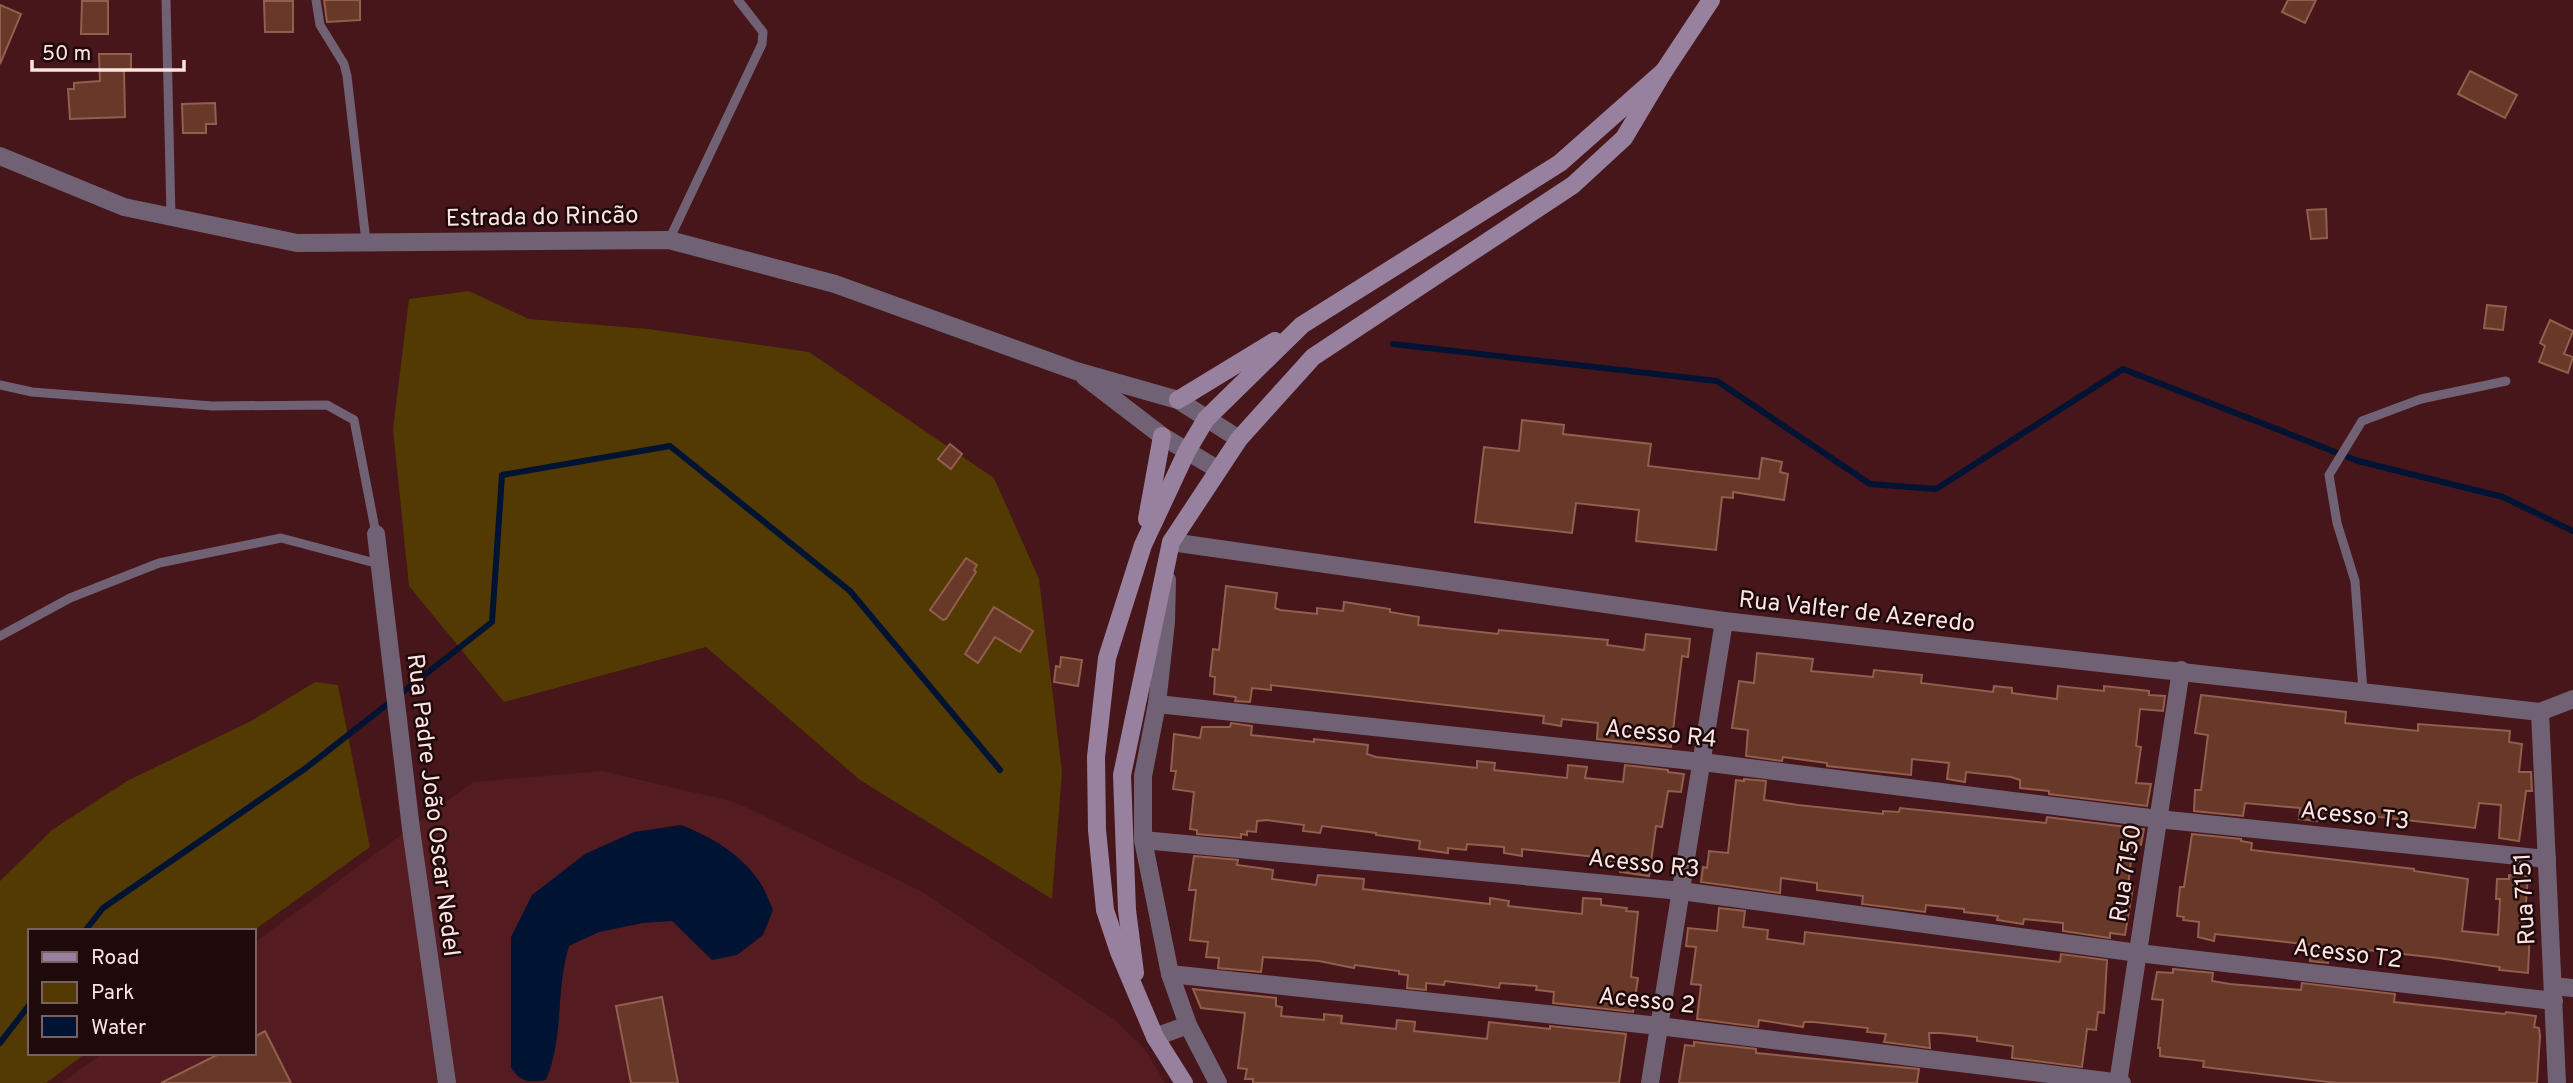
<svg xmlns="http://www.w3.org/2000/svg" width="2573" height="1083" viewBox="0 0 2573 1083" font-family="Overpass,sans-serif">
  <rect width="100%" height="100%" fill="#46161a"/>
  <!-- built -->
  <path fill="#541c20" d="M602 771 735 802 921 891 1116 1021 1145 1049 1165 1083H62L103 1053H254V943L473 782Z"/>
  <!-- green -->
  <g fill="#533902">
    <path d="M469 291 529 319 648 329 809 352 994 478 1039 579 1062 772 1052 899 860 780 706 647 504 702 409 586 393 429 409 299Z"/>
    <path d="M315 682 338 685 370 847 253 931H30V1053H86L46 1083H0V881L52 830 127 781 251 721Z"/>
  </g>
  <!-- water -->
  <path fill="#011333" d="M681 825C712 837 743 855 761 884 766 892 769 901 773 910L763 935 737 955 712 960 672 921 643 923 599 932 569 946C555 992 565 1033 546 1080 530 1083 519 1082 511 1067V937L532 895 585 854 634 832Z"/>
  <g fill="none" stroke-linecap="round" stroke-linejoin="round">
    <!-- stream -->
    <g stroke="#011333" stroke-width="6">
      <path d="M1393 344 1717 381 1870 484 1936 489 2123 369 2358 461 2503 497 2573 531"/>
      <path d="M85 931 103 908 306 768 492 622 502 475 670 446 850 591 1000 770"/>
      <path d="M0 1043 30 1004"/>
    </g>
  </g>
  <!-- building -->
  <g fill="#683828" stroke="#925e4d" stroke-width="2">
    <path d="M324 0H360V20L327 22Z"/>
    <path d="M2288 0H2316L2305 23 2282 12Z"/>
    <path d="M82 1H108V34H81Z"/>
    <path d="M264 1H293V32H265Z"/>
    <path d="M0 5 21 14 0 64Z"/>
    <path d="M99 54H131V69H124L125 117 70 119 68 89H74V83L100 81Z"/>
    <path d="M2470 71 2517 95 2505 118 2458 94Z"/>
    <path d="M215 103 216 124H206V133H183L182 104Z"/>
    <path d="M2326 209 2327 238 2311 239 2307 210Z"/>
    <path d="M2487 305 2506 307 2503 330 2484 328Z"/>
    <path d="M2550 320 2573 331 2564 354 2573 357 2568 373 2539 362 2545 346 2540 343Z"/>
    <path d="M1522 420 1564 425 1563 434 1651 444 1648 466 1759 479 1762 458 1782 462 1780 472 1788 474 1784 500 1733 492V498L1722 497 1716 550 1636 541 1639 510 1576 503 1572 533 1475 522 1484 447 1519 451Z"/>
    <path d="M950 444 962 454 951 469 938 459Z"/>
    <path d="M966 558 977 565 974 570 976 572 946 619 943 620 930 610Z"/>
    <path d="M1226 586 1277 593 1275 608 1280 610 1317 614V608L1343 611 1344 602 1390 609V612L1419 617 1418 625 1498 634 1499 630 1608 640 1607 645 1644 650 1646 634 1690 639 1688 657 1682 656 1671 747 1597 739 1598 723 1562 719 1561 726 1543 723 1544 716 1271 685V690L1252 688 1250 702 1235 701 1236 697 1214 694 1215 677 1210 676 1213 649 1219 650Z"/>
    <path d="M994 607 1033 631 1020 652 995 637 978 663 965 654Z"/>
    <path d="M1757 653 1813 659 1811 671 1873 677 1874 670 1922 675 1921 683 1993 692 1994 686 2012 688V693L2057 699 2058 686 2104 691V686L2149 691V695L2165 696 2163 711 2140 709 2136 746 2141 747 2136 783 2151 784 2147 806 2049 794V791L2020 788V780L2011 777 1966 772 1965 782 1947 779 1949 763 1912 759 1911 775 1827 766V763L1783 757 1782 761 1746 756 1748 730 1732 728 1739 681 1754 683Z"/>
    <path d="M1061 657 1082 660 1078 686 1054 682 1056 666 1060 667Z"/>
    <path d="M2201 695 2346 712 2345 723 2418 731V724L2510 731 2509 742 2522 744 2519 772H2531L2532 791H2526L2519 841 2499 838 2501 805 2479 803 2475 828 2362 815 2318 812 2317 821 2299 819 2300 808 2245 803 2243 816 2194 811 2195 790H2201L2208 735 2195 733Z"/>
    <path d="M1231 723 1252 726 1251 735 1314 742V739L1368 745 1367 754 1376 757 1477 768V761L1495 763 1494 770 1567 778 1568 765 1587 767 1585 778 1623 782 1625 765 1668 770V772L1684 774 1681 792 1668 791 1662 827 1656 826 1649 876 1620 872 1621 863 1596 860V857L1522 849V856L1504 853V847L1467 844 1466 850 1448 848V853L1419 849 1420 841 1376 835V833L1322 826 1320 833 1303 831 1304 825 1267 820 1257 821 1256 832 1247 831V835L1241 834V838L1197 834V830L1190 829 1194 792 1173 789 1176 771H1171L1174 734 1200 738 1202 727H1230Z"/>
    <path d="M1744 779 1766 781 1764 800 1798 805 1883 814V811L1899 812 1900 808 2046 823 2047 817 2144 829 2141 845 2133 844 2128 887H2133L2125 935 2110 933V938L2063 931V923L2024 919 2023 924 1997 920 1998 916 1964 912V909L1926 905 1925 912 1862 904 1863 896 1817 890V883L1781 878 1780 893 1701 882 1703 867 1707 868 1709 851 1728 853 1736 780 1744 781Z"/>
    <path d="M2192 834 2241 839V841L2252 843 2251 850 2414 869V871L2468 879 2462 931 2498 935 2500 899H2496L2497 879H2509V875L2528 876 2524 927 2530 928 2528 973 2499 970 2500 967 2439 958 2330 946 2328 963 2310 961 2312 945 2215 934 2214 941 2198 937 2199 922 2183 920 2184 917 2177 916 2180 887H2184Z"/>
    <path d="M1194 856 1238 860 1237 865 1273 870 1272 879 1316 885 1318 875 1364 879 1363 889 1490 904V898L1509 901 1508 906 1582 914 1583 898 1601 899V905L1627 908 1626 911 1638 912 1631 977 1638 978 1633 1012 1553 1003 1554 992 1536 990 1537 986 1500 983 1499 988 1445 981 1444 985 1426 983V990L1407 988 1408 975 1399 974V971L1355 965 1354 968 1319 961 1263 957 1261 972 1218 968 1219 958 1206 957 1208 942 1190 940 1196 890H1189Z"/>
    <path d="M1719 908 1745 911 1743 927 1768 930 1767 939 1804 944 1805 932 2060 962 2061 954 2107 960 2104 1013 2098 1012 2096 1030 2087 1029 2082 1067 2012 1058 2013 1046 1977 1041V1037L1941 1033H1929L1930 1048 1884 1042 1886 1034 1867 1032 1868 1028 1814 1022H1804L1803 1027 1759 1020 1758 1027 1697 1019 1701 985 1691 984 1696 947 1686 946 1688 928 1717 931Z"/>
    <path d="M2173 969 2213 973 2212 981 2230 984 2301 990 2302 983 2395 994 2394 1002 2505 1014 2506 1012 2536 1016 2534 1027 2539 1028 2540 1036 2537 1083H2337L2203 1067 2204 1061 2160 1056V1048H2158L2163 1000 2152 999 2157 972 2173 973Z"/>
    <path d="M1193 989 1276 998V1006L1282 1007 1281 1016 1324 1020V1014L1342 1016 1341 1023 1396 1029 1397 1020 1415 1022 1414 1031 1487 1039 1489 1022 1550 1029V1026L1626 1034 1619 1083H1253V1079H1245L1247 1069 1238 1068 1245 1013 1201 1008Z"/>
    <path d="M662 997 678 1083H631L616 1006Z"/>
    <path d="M265 1031 291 1083H161L221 1053H254V1037Z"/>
    <path d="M1694 1042 1756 1049V1053L1919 1069 1917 1083H1679L1685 1045 1694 1046Z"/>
  </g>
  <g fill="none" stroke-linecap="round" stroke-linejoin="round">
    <!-- service -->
    <g stroke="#706274" stroke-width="9">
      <path d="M166 0 171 217"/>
      <path d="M316 0 320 25 344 64 347 76 366 242"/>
      <path d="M669 240 762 44 763 32 738 0"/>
      <path d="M0 385 32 392 212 406 327 405 354 420 376 534"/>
      <path d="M0 636 70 598 159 563 281 538 379 564"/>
      <path d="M2363 691 2355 581 2337 523 2329 475 2362 421 2421 399 2506 381"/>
    </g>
    <!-- minor -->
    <g stroke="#706274" stroke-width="18">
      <path d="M376 534 411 829 447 1083"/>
      <path d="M1171 542 1724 621 2540 712 2573 699"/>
      <path d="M1167 580 1166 622 1157 704 1143 776V840L1170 974 1188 1025 1218 1083"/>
      <path d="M1157 704 1702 762 2158 819 2547 859"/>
      <path d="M2540 712 2557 1083"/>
      <path d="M1143 840 1681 891 2138 953 2554 1001"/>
      <path d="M1170 974 1659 1026 2122 1083"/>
      <path d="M2553 986 2573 988"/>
      <path d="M1155 1037 1188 1025"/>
      <path d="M1650 1083 1724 621"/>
      <path d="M2118 1083 2181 670"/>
    </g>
    <!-- tertiary -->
    <g stroke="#706274" stroke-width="18">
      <path d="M0 156 124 207 297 243 669 240 835 284 1076 371 1178 400 1239 439"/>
      <path d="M1085 377 1162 436 1217 469"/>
    </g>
    <!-- secondary -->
    <g stroke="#98819e" stroke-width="18">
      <path d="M1178 400 1275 341"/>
      <path d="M1147 519 1162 436"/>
      <path d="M1135 973 1127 910 1122 775 1171 542 1239 439 1313 357 1573 185 1624 138 1664 71 1711 0"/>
      <path d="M1184 1083 1155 1037 1119 952 1105 910 1097 830 1096 757 1107 658 1143 545 1187 451 1206 419 1302 325 1560 163 1664 71"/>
    </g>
  </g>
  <g text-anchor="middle" stroke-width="5" stroke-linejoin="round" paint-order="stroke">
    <!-- street labels -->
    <g font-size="24" fill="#fde3e2" stroke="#1f0a0b">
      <text transform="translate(542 216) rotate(-1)" y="8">Estrada do Rincão</text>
      <text transform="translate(1857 611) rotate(6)" y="8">Rua Valter de Azeredo</text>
      <text transform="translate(1661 733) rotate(6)" y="8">Acesso R4</text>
      <text transform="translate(434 805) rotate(83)" y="8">Rua Padre João Oscar Nedel</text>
      <text transform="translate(2355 815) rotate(6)" y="8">Acesso T3</text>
      <text transform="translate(1644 863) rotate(6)" y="8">Acesso R3</text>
      <text transform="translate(2125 873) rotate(-81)" y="8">Rua 7150</text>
      <text transform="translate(2524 899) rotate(-93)" y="8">Rua 7151</text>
      <text transform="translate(2348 953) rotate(7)" y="8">Acesso T2</text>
      <text transform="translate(1647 1000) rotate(6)" y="8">Acesso 2</text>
    </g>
  </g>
  <!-- legend -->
  <rect x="28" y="929" width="228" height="126" fill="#1f0a0b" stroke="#786161" stroke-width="2"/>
  <rect x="42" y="952" width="35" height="10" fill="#98819e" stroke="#786161" stroke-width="2"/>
  <text x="91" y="964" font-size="21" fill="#fde3e2">Road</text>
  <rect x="42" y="982" width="35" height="21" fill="#533902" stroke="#786161" stroke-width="2"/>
  <text x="91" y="999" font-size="21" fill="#fde3e2">Park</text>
  <rect x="42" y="1016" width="35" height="21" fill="#011333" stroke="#786161" stroke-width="2"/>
  <text x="91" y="1034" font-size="21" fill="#fde3e2">Water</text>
  <!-- scale -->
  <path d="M32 60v10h152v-10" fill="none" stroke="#fde3e2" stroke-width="3.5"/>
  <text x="42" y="60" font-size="21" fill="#fde3e2" stroke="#1f0a0b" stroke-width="5" paint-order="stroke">50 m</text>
</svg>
